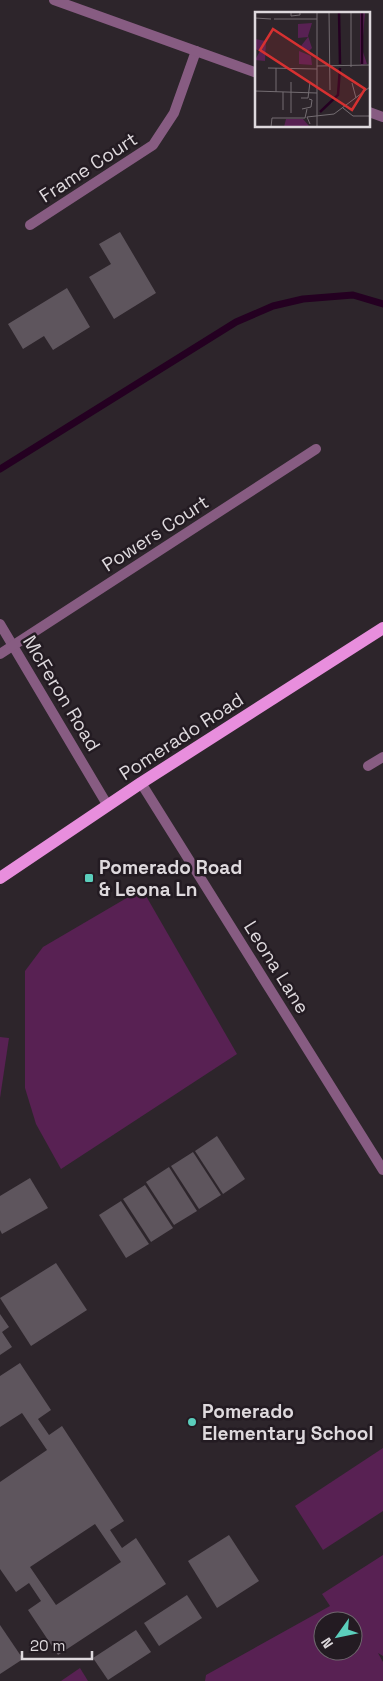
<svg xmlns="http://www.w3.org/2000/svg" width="383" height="1681" viewBox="0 0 383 1681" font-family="'Space Grotesk',sans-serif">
  <rect width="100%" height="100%" fill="#2d252b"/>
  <!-- green -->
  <g fill="#582153" fill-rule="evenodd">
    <path d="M142 889 237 1054 61 1169 36 1124 25 1088V971L43 947Z"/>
    <path d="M0 1037 9 1038 0 1098Z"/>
    <path d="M383 1448V1511L323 1550 295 1506Z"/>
    <path d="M383 1555V1656L378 1653 383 1662V1681H205L206 1675 330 1606 322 1594ZM323 1621H353V1651H323Z"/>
    <path d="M80 1668 88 1681H61Z"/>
  </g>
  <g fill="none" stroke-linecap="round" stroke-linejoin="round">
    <!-- stream -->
    <path stroke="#240021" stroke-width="7" d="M0 469 236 322 273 306 303 299 353 295 383 304"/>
  </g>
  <!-- building -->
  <g fill="#5e555d" fill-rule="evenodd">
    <path d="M120 232 156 293 114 319 89 277 111 264 99 244Z"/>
    <path d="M67 288 90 327 53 350 44 336 23 349 8 324Z"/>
    <path d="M217 1136 245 1179 223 1194 195 1151Z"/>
    <path d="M193 1152 221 1195 199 1209 171 1166Z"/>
    <path d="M169 1167 197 1211 174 1225 146 1182Z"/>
    <path d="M30 1178 48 1208 2 1234 0 1230V1196Z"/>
    <path d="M145 1185 173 1228 151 1242 123 1199Z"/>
    <path d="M121 1201 149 1244 126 1258 99 1215Z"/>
    <path d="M56 1263 87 1310 31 1346 0 1298Z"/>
    <path d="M0 1314 9 1327 2 1332 12 1347 0 1355Z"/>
    <path d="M20 1363 51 1410 38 1419 49 1435 62 1426 124 1521 110 1530 122 1548 136 1538 166 1584 58 1655 28 1610 41 1601 29 1583 16 1592 0 1569V1482L47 1450 22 1413 0 1427V1376ZM95 1524 121 1562 56 1605 30 1567Z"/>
    <path d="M229 1535 259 1581 217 1608 188 1561Z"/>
    <path d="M187 1595 202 1618 159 1646 144 1623Z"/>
    <path d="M0 1625 23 1659 0 1674Z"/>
    <path d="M136 1630 151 1652 108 1680 93 1658Z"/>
  </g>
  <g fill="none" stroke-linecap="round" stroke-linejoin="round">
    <!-- service -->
    <path stroke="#875c82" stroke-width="10" d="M368 766 383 757"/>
    <!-- minor -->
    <g stroke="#875c82" stroke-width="10">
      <path d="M30 225 153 145 174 113 196 51"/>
      <path d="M0 624 108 806"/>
      <path d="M0 654 316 449"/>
      <path d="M141 783 383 1170"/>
    </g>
    <!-- tertiary -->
    <g stroke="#875c82" stroke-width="10">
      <path d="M54 0 257 73"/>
      <path d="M369 112 383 117"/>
    </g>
    <!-- primary -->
    <path stroke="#e88edd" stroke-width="12" d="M0 878 141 783 383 628"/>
  </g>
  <!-- markers -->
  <g fill="#5bcebc" stroke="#231b22" stroke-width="2">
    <rect x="84" y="873" width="10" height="10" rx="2.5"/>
    <circle cx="192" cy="1422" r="5"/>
  </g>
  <g text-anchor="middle" stroke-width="5" stroke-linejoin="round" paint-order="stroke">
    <!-- street labels -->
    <g font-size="19" fill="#ded9dd" stroke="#231b22">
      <text transform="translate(88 167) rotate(-33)" y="7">Frame Court</text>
      <text transform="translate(155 533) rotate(-33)" y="7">Powers Court</text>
      <text transform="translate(62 693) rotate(59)" y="7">McFeron Road</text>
      <text transform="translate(181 736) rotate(-33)" y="7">Pomerado Road</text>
      <text transform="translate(277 967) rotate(58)" y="7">Leona Lane</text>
    </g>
    <!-- poi labels -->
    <g font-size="19" font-weight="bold" fill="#ded9dd" stroke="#231b22" text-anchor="start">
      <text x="99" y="874">Pomerado Road<tspan x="99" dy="22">&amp; Leona Ln</tspan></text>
      <text x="202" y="1418">Pomerado<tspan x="202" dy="22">Elementary School</tspan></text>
    </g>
  </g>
  <!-- overview -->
  <g transform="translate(255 12)">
    <rect width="115" height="115" fill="#2d252b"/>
    <path d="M105 0H110L107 37 112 52 106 53 105 49ZM57 11 53 24 57 36 53 40 46 34 53 25 43 26V12ZM0 27 11 29 10 49 0 48 5 39 0 37ZM44 39 56 44 57 53 44 52ZM31 107H48L54 114 29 115Z" fill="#582153"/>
    <path fill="none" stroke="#240021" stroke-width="2.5" d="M84 0 85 52M107 0V52M65 100 83 83 85 56"/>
    <path fill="none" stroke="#746d72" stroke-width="1" d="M36 0V4L45 3V0M62 0V115M74 0 75 78M96 0V55M0 6 16 7M19 7H62M62 54 115 53M13 56 62 57M21 56V80M97 71 101 86M0 79 62 81M28 80V98M46 86H53L55 70M88 96 98 104H115M47 97 56 95 57 88 54 87M36 101V70M55 112 52 105 79 102 115 75M16 115 17 106H50L52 97"/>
    <path fill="#d63131" fill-opacity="0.15" stroke="#d63131" stroke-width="2.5" d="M18 17 110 77 97 98 5 38Z"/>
    <rect width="115" height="115" fill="none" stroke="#ded9dd" stroke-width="2.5"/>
  </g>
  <!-- north arrow -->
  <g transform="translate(338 1636) rotate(237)"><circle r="24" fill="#231b22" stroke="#6e676d"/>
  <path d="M0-4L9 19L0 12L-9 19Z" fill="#5bcebc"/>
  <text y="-8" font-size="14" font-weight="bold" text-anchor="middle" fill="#ded9dd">N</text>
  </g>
  <!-- scale -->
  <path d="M22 1651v8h70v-8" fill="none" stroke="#ded9dd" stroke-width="2.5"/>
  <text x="30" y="1651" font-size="15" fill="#ded9dd" stroke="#231b22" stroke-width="4" paint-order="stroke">20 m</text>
</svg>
